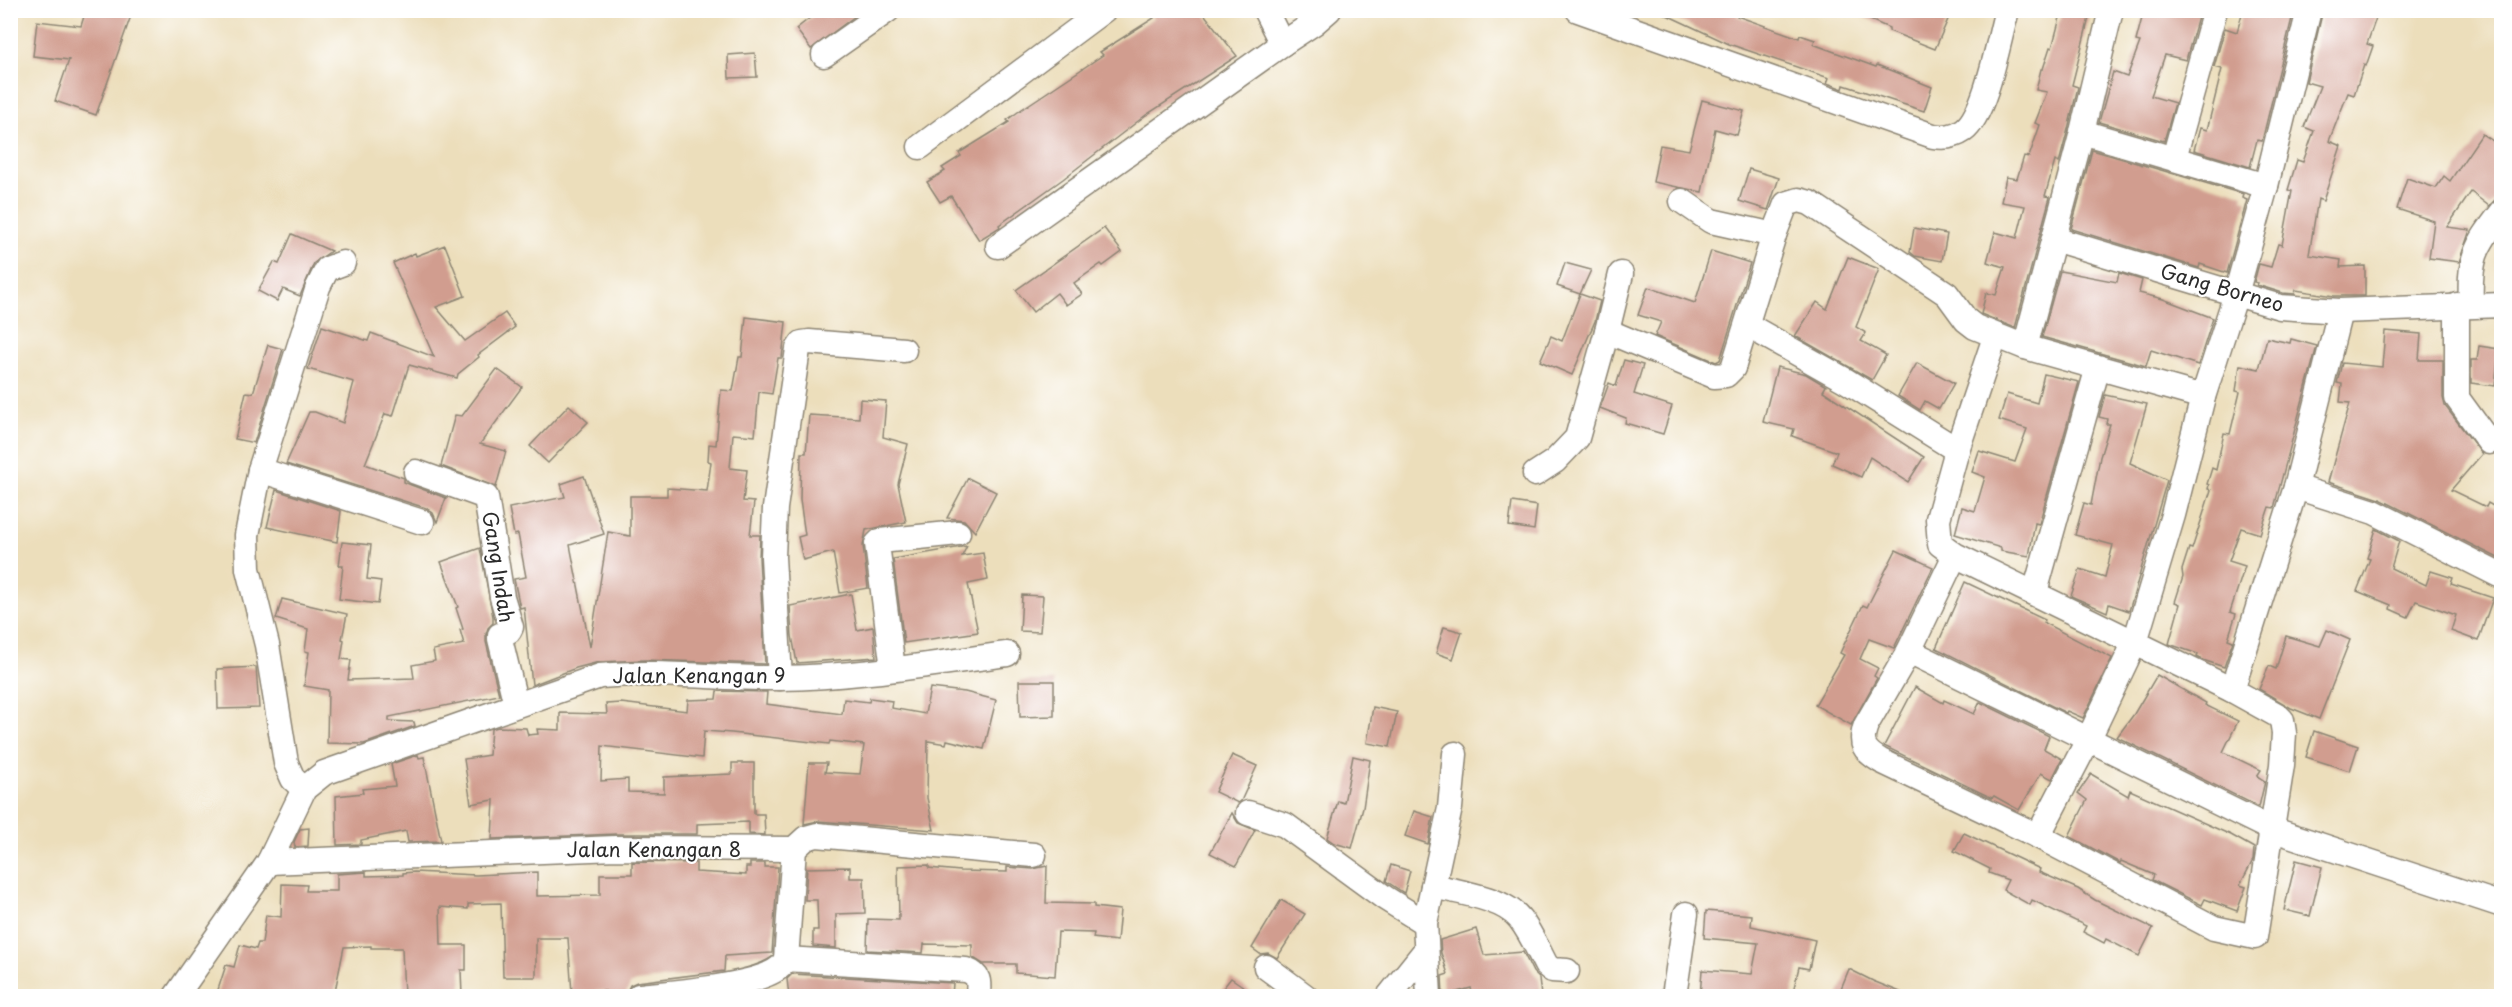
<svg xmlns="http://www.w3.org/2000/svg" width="2512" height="1007" viewBox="0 0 2512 1007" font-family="'Playpen Sans',sans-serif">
  <rect width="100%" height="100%" fill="#fff"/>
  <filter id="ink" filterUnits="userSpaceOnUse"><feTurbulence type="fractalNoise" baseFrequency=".0167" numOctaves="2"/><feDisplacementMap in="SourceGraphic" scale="12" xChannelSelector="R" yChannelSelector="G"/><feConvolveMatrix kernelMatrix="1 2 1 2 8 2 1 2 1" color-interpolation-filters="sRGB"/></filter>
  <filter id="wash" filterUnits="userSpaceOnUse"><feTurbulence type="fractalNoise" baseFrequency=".008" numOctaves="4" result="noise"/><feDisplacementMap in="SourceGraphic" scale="24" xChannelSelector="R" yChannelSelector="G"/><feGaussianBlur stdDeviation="1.35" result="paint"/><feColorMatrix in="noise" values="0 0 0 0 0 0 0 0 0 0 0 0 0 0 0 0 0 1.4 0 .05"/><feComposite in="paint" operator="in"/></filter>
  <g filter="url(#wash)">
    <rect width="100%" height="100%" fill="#ecdebb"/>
    <g id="blocks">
      <!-- building -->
      <g fill="#d19d8f">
        <path d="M86 10H133L96 115 55 101 69 60 33 56 37 21 81 26Z"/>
        <path d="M820 10H863L811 49 796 29Z"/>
        <path d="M1149 10H1201L1237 56 1146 115 1063 179 999 225 1000 227 979 240 951 196 940 202 927 182 945 171 942 168 961 156 959 153 1009 122 1007 120 1022 109 1103 55 1100 52 1154 18Z"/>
        <path d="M1656 10H1738L1737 16 1799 38 1800 35 1815 40 1813 44 1832 51 1876 67 1877 65 1932 87 1924 111 1844 85 1843 89 1827 83 1829 78 1729 44Z"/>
        <path d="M1847 10H1934L1949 17 1935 49 1889 31V28Z"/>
        <path d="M2062 10H2091L2072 85 2078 87 2068 129 2059 163 2055 161 2045 196 2050 197 2015 328 1981 314 1986 293 1996 295 2005 267 1987 262 1995 232 2017 238 2025 206 2001 202 2006 177 2017 179 2024 156 2029 157 2040 125 2035 123 2047 92 2036 90 2041 69H2043L2050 47 2052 48Z"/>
        <path d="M2144 10H2200L2186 60 2165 55 2151 96 2175 103 2164 141 2099 122 2113 72 2127 77 2140 42 2136 41Z"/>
        <path d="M2243 10H2294L2262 141 2257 140 2250 167 2194 150 2200 128 2207 130 2222 69 2214 67 2225 28 2237 32Z"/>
        <path d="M2323 10H2362L2377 15 2367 44 2373 46 2366 66 2364 65 2354 95 2348 93 2329 141 2341 146 2323 201 2318 199 2309 255 2341 260 2340 267 2365 266V296H2334L2296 290 2295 294 2283 293 2257 285 2258 283 2254 282 2259 264 2271 267 2278 244 2282 245 2292 191 2288 190 2297 160 2303 162 2314 131 2304 127 2320 86 2306 82Z"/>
        <path d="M755 53 757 77 729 78 728 55Z"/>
        <path d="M1702 100 1744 111 1737 135 1715 129 1702 192 1653 182 1660 145 1689 150Z"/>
        <path d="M2482 134 2502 147V198L2496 199 2489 206 2471 192 2447 227 2470 230 2459 262 2429 258 2434 221 2397 209 2407 178 2436 188 2444 176 2450 181Z"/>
        <path d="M2092 150 2243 194 2242 198 2247 200 2227 273 2200 264 2199 268 2071 229Z"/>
        <path d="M1749 169 1779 178 1768 210 1739 201Z"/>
        <path d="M1104 228 1122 252 1103 266 1101 264 1074 283 1082 294 1066 305 1057 293 1033 312 1016 290Z"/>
        <path d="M1914 228 1947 234 1942 261 1915 256 1910 252Z"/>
        <path d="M292 234 331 251 314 263 300 296 283 289 277 301 258 291 274 262 279 264Z"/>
        <path d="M445 245 465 296 436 307 465 341 505 313 515 327 478 355 479 357 458 374 457 378 409 365 393 416 385 414 365 464 404 478V482L411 485 446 498 437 522 433 513 426 508 286 464 309 412H315L343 423 354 382 308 369 322 326 368 341 371 333 434 357 393 263 415 253 416 256Z"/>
        <path d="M1711 251 1750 263 1720 360 1716 362 1655 336 1661 322 1638 315 1648 287 1695 303Z"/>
        <path d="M1848 257 1879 269 1856 327 1866 333 1861 341 1886 355 1872 380 1795 336 1817 302 1827 309Z"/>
        <path d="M1565 263 1591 270 1580 294 1557 286Z"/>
        <path d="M2060 271 2117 282 2119 273 2142 280 2139 293 2163 299 2213 318 2198 365 2151 350 2146 366 2042 337Z"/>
        <path d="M1580 294 1600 301 1595 321 1572 375 1540 361 1551 336 1562 341Z"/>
        <path d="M746 317 786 322 782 358H778L772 394 759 392 755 436 733 434 730 468 747 470 743 501 754 502 750 535H760L759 558 765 664 645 660 599 662 576 668 532 685 524 607 520 608 514 579 526 577 518 534 514 535 509 508 565 497 561 484 584 476 604 534 570 545 590 647 608 532 630 536V496H667V488L707 491 711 462 708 461 709 444 716 445 721 390 733 391 739 357H742Z"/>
        <path d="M2385 331 2421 334 2419 360H2443V398L2445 406 2482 454 2451 490 2486 507 2488 503 2502 511V560L2380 499 2328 482 2350 403 2340 402 2342 384 2337 383 2342 363 2382 367Z"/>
        <path d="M2267 338 2290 343 2291 339 2317 346 2274 508 2269 507 2260 534 2241 528 2229 561 2245 566 2230 612 2236 614 2228 639 2233 641 2224 667 2203 660 2197 657 2198 654 2169 644 2180 604 2175 602 2183 577 2182 570 2189 548 2192 549 2211 490 2208 489 2209 485 2207 484 2212 468 2216 470 2224 433 2230 434 2240 392 2236 391 2240 365 2259 369Z"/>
        <path d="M268 345 283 349 254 443 235 439 246 392 253 393Z"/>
        <path d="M2479 346 2499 349 2495 386 2471 383V360H2477Z"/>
        <path d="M1624 360 1643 365 1634 394 1672 406 1663 434 1625 423 1626 418 1600 408 1609 383 1616 386Z"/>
        <path d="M1917 363 1954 383 1939 409 1925 401 1920 410 1898 396Z"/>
        <path d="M1777 367 1806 374 1826 386 1823 391 1924 457 1908 482 1870 457 1861 477 1832 464 1837 452 1792 436 1794 429 1763 422Z"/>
        <path d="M497 369 522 387 480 444 506 451 496 487 441 466 455 415 462 416Z"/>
        <path d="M2044 374 2079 382 2039 524 2035 523 2029 556 2001 551V548L1955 534 1962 507 1975 511 1985 477 1972 472 1979 451 2015 462 2027 429 1999 420 2007 394 2037 403Z"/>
        <path d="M2105 395 2147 404 2130 463 2167 480 2129 611 2109 604 2107 612 2071 596 2080 569 2105 577 2113 545 2075 535 2084 503 2091 505 2100 457 2110 424H2106L2107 419 2099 417Z"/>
        <path d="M860 399 886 401 883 437 908 444 898 484 906 522 866 530 863 546 868 588 840 593 833 552 803 560 798 537 805 535 800 500 801 453H806L809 415 859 418Z"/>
        <path d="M569 405 588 422 548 463 530 446Z"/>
        <path d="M968 478 996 492 975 532 964 520 947 518Z"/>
        <path d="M276 490 341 511 337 542 267 527Z"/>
        <path d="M1512 502 1537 506 1534 530 1509 526Z"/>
        <path d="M2376 529 2399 541 2391 568 2426 585 2431 571 2453 578 2451 584 2493 598 2478 641 2451 631 2456 615 2416 601 2408 617 2390 609 2391 605 2357 591 2370 559 2367 558Z"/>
        <path d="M342 542 371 545 367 579 381 581 378 604 339 599 343 566H339Z"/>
        <path d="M967 546 962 556 983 553 988 580 968 584 978 632 904 643 893 559Z"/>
        <path d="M480 548 493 617V623L488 628 486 634V642L499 695 389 717V721L414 722 415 726 364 744 327 743 328 690 304 686 309 652 305 651 308 629 276 619 282 599 347 614 342 639 344 640 341 659 351 660 348 680 414 678 412 665 435 661 433 650 464 644 460 630 463 629 456 608 458 607 441 562Z"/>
        <path d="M1896 550 1933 567 1894 648 1869 639 1860 659 1878 668 1874 676 1877 678 1851 725 1815 705 1844 655 1840 653 1863 605 1867 607Z"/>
        <path d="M1965 582 2045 620 2044 623 2112 658 2083 718 2067 711 2066 713 1936 648Z"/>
        <path d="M851 594 857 630 873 627 876 657 797 663 792 636 790 606Z"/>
        <path d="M1022 595 1043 596 1040 632 1020 631Z"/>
        <path d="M1444 627 1462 632 1453 659 1436 653Z"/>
        <path d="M2327 630 2350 640 2319 719 2291 708 2259 689 2269 666 2276 669 2286 636 2320 646Z"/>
        <path d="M256 667 259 708 218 709 217 669Z"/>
        <path d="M2157 675 2206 703 2205 705 2238 721 2223 752 2261 770 2257 776 2265 781 2259 807 2117 737 2134 714Z"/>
        <path d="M1019 681H1054V716L1020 717Z"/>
        <path d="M1915 687 1943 703 1944 700 1974 714 1980 702 2049 736 2044 749 2062 759 2052 779 2041 773 2019 810 1994 796 1992 798 1884 746Z"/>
        <path d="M930 688 965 692 996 700 984 749 947 740 946 744 928 741 927 798 934 830 818 821 804 824 809 763H827L825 772 860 774 864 745 830 741 829 744 732 733 704 731 702 758 602 746 601 781 628 779V792L664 793V777L732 774V763H754V814H764L765 835 749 834V822L697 824V834H616L492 839 494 800 471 804 464 759 489 755 491 729 498 727 526 728 528 735 538 734 537 729 560 730V713L607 714 606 704 621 703 687 711 688 700 716 699 717 691 767 692 766 704 842 714 844 699 869 702 870 698 892 701 891 708 925 714Z"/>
        <path d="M1373 707 1397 712 1390 747 1367 743Z"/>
        <path d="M2314 731 2358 746 2350 771 2306 757Z"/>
        <path d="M418 755 419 758 424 757 441 841 408 842 406 831 361 840V844L337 845 336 796 363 793 362 789 395 786 391 764Z"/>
        <path d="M1232 755 1257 766 1241 801 1238 803 1215 792Z"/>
        <path d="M1353 756 1370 760 1363 808 1352 848 1334 843 1327 838 1338 801 1344 803Z"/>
        <path d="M2091 774 2128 796 2130 790 2231 835 2254 848 2253 860 2240 885 2246 887 2237 911 2205 899 2202 905 2152 880 2154 875 2121 861 2120 863 2069 836 2087 800 2078 793Z"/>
        <path d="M1414 811 1433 817 1428 844 1405 836Z"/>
        <path d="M1232 813 1238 823 1255 830 1236 866 1210 853Z"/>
        <path d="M309 828 308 846 295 847 294 842 300 829Z"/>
        <path d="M1964 833 2040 869 2039 872 2078 889 2095 900 2153 928 2139 956 2106 939 2104 943 2083 932 2086 926 2032 900 2030 905 2003 890 2008 880 1989 873 1990 869 1954 851Z"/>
        <path d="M2296 860 2322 867 2310 916 2284 910Z"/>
        <path d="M632 862 696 863V872L746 875V867H750V863H765V867H778L772 953 725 956 724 971 637 982 630 985 625 996H605V991L572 993 568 938H536V977H503L501 903 468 904V909L440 907 441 945H466V970H461L462 996H404L402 948H371V946L344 947 334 996H216L226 965 234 967 240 945 256 949 258 943H262L266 915 281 917 282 884 307 885 306 891H337V874L366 872V876L403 875V873L414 872 476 875 537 872V896L600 895V874H632Z"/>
        <path d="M929 865V868L960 871 1007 872V867L1033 869 1047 866 1046 903 1094 904V907L1120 910 1117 941 1093 938 1094 933 1058 932 1055 976 1016 973V964H983L972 957V945L924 944 923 953 867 950 868 919 899 920 898 866Z"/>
        <path d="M1391 865 1410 871 1404 893 1386 881Z"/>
        <path d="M850 867V878H864L865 913 836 914V948L813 946V930H818L817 900H805L807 868Z"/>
        <path d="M1281 900 1305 914 1277 958 1268 953 1260 954 1252 948Z"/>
        <path d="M1706 911 1752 915 1751 926 1815 940 1809 969 1799 967 1792 996H1700L1702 970 1752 974 1758 943 1704 938Z"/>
        <path d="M1476 929 1484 955 1523 952 1533 972 1539 978 1541 996H1473L1471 988 1443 996 1442 976 1448 974 1441 953 1440 940Z"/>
        <path d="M1849 969 1873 981 1910 996H1838Z"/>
        <path d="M792 974 953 983 952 996H844V992L789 996 787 979Z"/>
        <path d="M1231 978 1257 996H1217Z"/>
      </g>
    </g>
  </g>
  <g filter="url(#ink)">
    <use href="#blocks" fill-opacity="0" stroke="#8c8473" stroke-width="1.5"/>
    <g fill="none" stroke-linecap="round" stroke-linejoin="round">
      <defs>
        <g id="minor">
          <path d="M1265 10 1282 44"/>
          <path d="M1578 10 1933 136C1945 138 1954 137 1964 130 1986 114 1999 38 2007 10"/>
          <path d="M824 55 888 10"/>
          <path d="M2082 132 2266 186"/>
          <path d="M920 147 1104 10"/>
          <path d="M2174 158 2215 10"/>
          <path d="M1682 201 1711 221 1774 235"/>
          <path d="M2054 239 2280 307 2340 311 2502 305"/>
          <path d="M998 246 1282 44 1314 23 1329 10"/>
          <path d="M2457 305V398L2489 442"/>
          <path d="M2471 305C2469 259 2474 248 2502 212"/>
          <path d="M1747 325 1845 380 1957 450"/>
          <path d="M1607 331 1621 274"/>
          <path d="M2025 347 2082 132 2111 10"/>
          <path d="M260 470 422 522"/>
          <path d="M416 472 486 497 502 597 511 627 509 631 500 635V639L516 705"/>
          <path d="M1535 474 1555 461 1577 438 1607 331 1714 376 1726 375 1733 368 1774 235 1786 204 1799 200 1810 203 1947 294 1966 320 1975 327 2025 347 2203 397"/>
          <path d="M2296 487 2374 512 2499 575"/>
          <path d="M1955 555 1909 651 1866 725C1859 744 1864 751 1881 761L2038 836 2214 928 2255 937 2282 765 2284 733 2282 720 2277 715 2232 690 1955 555 1940 544 1938 519 1957 450 1995 337"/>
          <path d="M2035 592 2098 367"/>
          <path d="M1909 651 2271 829 2502 905"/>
          <path d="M893 669 877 544 880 541 958 533"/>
          <path d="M780 678 773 557 775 508 798 349 802 343 809 342 904 350"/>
          <path d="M2232 690 2296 487 2340 311"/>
          <path d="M304 789 293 779 286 763 267 645 248 569 247 535 260 470 318 287 327 269 343 263"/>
          <path d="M1248 813 1285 825 1385 898 1425 923"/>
          <path d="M2038 836 2088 740 2135 642 2173 515 2203 397 2236 294 2266 186 2309 10"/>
          <path d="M269 862 616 848 794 849 806 838 817 835 1034 855"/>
          <path d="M1433 886C1458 892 1504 898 1520 919 1531 933 1538 950 1546 965L1552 970 1567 971"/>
          <path d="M786 959 966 970C980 975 979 982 978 995"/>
          <path d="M1266 967 1305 996"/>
          <path d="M176 996 269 862 304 789 324 773 600 676C659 670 719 679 779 678 855 677 932 664 1007 654"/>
          <path d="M639 996C668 993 776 986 786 959L794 849"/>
          <path d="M1389 996 1425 951"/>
          <path d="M1429 996 1425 923 1450 808 1455 754"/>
          <path d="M1674 996 1686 914"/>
        </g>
      </defs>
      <!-- minor casing -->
      <use href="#minor" stroke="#8c8473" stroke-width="27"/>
      <!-- minor -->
      <use href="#minor" stroke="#fff" stroke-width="24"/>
    </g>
  </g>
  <g text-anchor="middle" stroke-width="4.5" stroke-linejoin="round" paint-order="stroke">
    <!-- street labels -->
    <g font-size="20" fill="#2b2b2b" stroke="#fff">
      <text transform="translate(2222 288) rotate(16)" y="7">Gang Borneo</text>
      <text transform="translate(498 567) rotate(81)" y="7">Gang Indah</text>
      <text x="699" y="683">Jalan Kenangan 9</text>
      <text x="654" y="857">Jalan Kenangan 8</text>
    </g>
  </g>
  <!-- margin -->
  <rect width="2512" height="1007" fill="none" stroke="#fff" stroke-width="36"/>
</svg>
